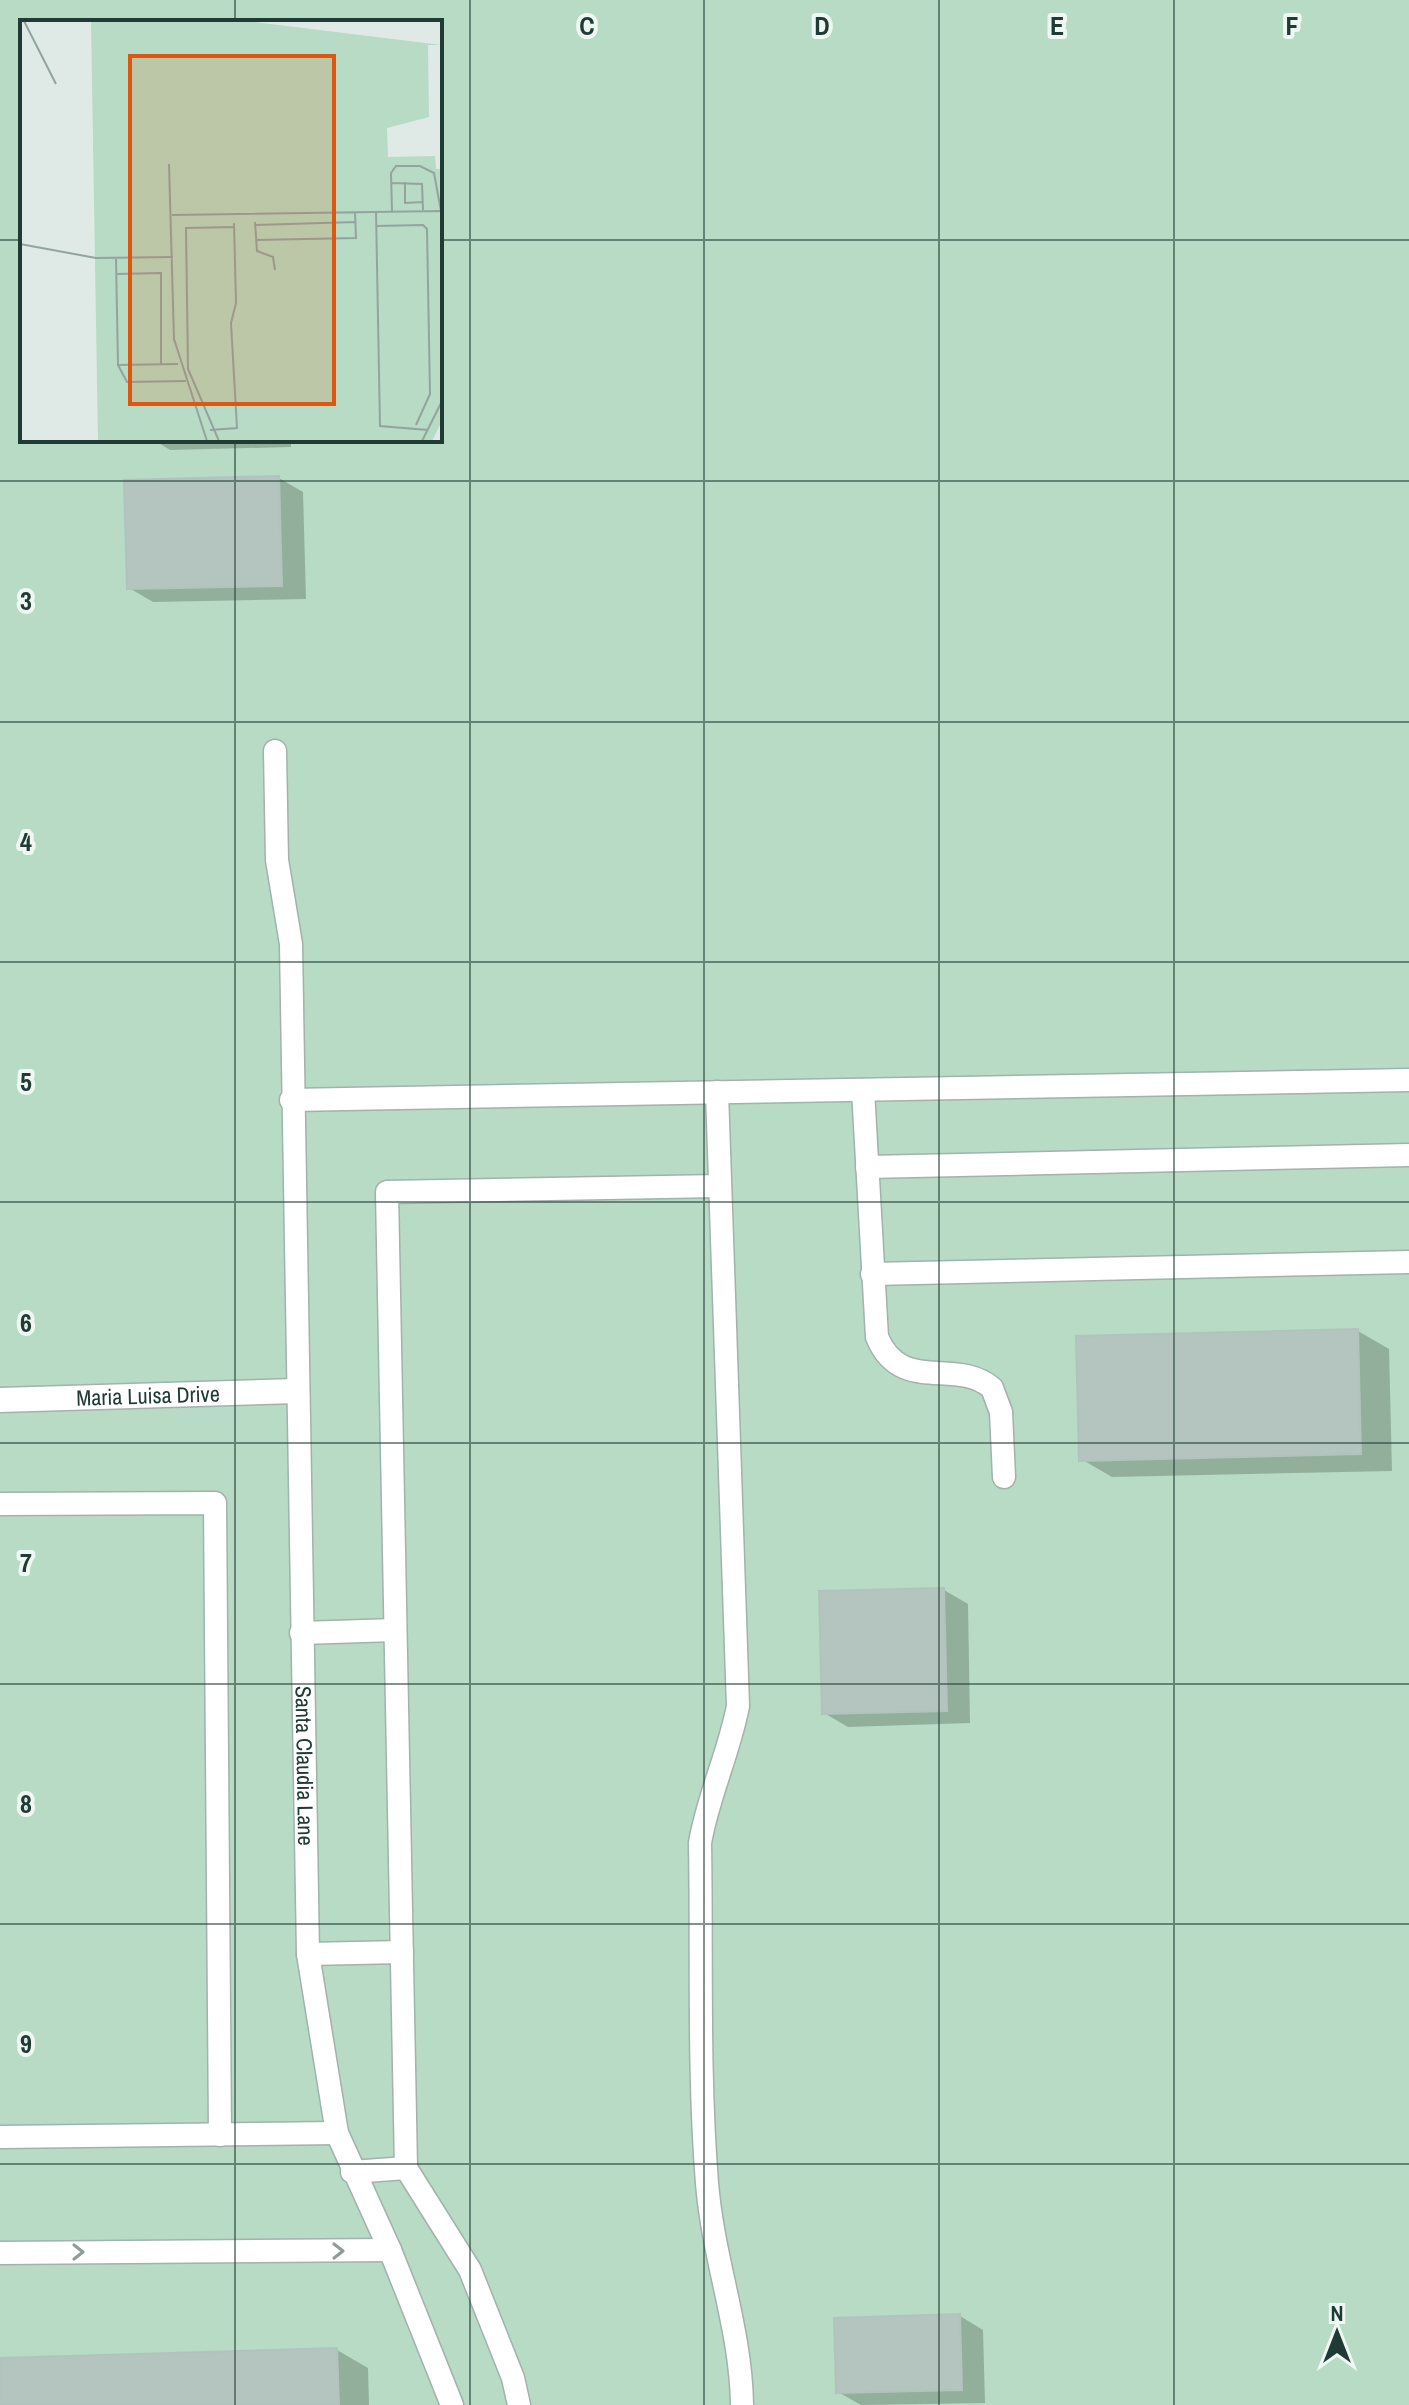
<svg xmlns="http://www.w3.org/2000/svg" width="1409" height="2405" viewBox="0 0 1409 2405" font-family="'Archivo Narrow',sans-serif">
  <rect width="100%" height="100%" fill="#dfeae6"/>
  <!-- green -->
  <path fill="#b7dbc4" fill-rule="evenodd" d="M0 0H1409V2405H0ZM22 22H440V440H22Z"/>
  <!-- shadow -->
  <g fill="#0003">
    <path d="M154 440H291V447L170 450Z"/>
    <path d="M279 478 303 492 306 599 153 602 129 588Z"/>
    <path d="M1358 1331 1389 1349 1392 1471 1112 1477 1081 1459Z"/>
    <path d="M944 1590 968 1604 970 1723 848 1727 824 1713Z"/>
    <path d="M960 2316 983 2330 985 2403 861 2405 838 2392Z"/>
    <path d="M337 2350 368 2368 369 2405H0V2360Z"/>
  </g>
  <!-- building -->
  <g fill="#b4c5bf" stroke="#b1c3bd" stroke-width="2">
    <path d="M279 476 282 586 127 589 124 480Z"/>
    <path d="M1358 1329 1361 1454 1079 1461 1076 1336Z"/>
    <path d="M944 1588 947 1711 822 1714 819 1591Z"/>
    <path d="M960 2314 962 2390 836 2393 834 2318Z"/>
    <path d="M337 2348 339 2405H0V2358Z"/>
  </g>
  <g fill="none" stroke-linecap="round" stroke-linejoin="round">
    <defs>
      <g id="service">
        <path id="s1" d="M275 751 277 860 291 944 308 1954 337 2133 390 2250 452 2405"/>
        <path d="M863 1090 877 1337C901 1395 955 1357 992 1388L1001 1412 1004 1477"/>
        <path d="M717 1092 738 1706C729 1753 708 1796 700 1843 702 1956 698 2071 707 2183 713 2259 741 2329 742 2405"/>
        <path d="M291 1100 1409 1080"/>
        <path d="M867 1167 1409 1155"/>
        <path d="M872 1274 1409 1262"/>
        <path d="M0 1504 215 1503 220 2135"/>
        <path d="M301 1633 395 1630"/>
        <path d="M308 1954 402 1952"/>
        <path d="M0 2137 337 2133"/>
        <path d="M352 2172 406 2168"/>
        <path d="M0 2253 390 2250"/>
        <path d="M519 2405 513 2378 470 2270 406 2168 387 1192 720 1186"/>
      </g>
      <g id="minor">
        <path id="s2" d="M0 1400 297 1391"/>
      </g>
    </defs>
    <!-- service casing -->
    <use href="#service" stroke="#a2b2ad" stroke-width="25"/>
    <!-- minor casing -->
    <use href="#minor" stroke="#a2b2ad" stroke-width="27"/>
    <!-- service -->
    <use href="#service" stroke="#fff" stroke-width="22"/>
    <!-- minor -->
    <use href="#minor" stroke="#fff" stroke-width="24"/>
  </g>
  <!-- one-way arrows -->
  <defs><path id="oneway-chevron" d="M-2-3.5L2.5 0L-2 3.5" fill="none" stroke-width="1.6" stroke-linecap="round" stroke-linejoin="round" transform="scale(2)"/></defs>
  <g stroke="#909c9a">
    <use href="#oneway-chevron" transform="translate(338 2251)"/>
    <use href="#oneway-chevron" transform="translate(78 2252)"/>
  </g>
  <!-- grid -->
  <path fill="none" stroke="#203a35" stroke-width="2" stroke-opacity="0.55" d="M235 0V22M470 0V2405M704 0V2405M939 0V2405M1174 0V2405M0 240H22M440 240H1409M235 440V2405M0 481H1409M0 722H1409M0 962H1409M0 1202H1409M0 1443H1409M0 1684H1409M0 1924H1409M0 2164H1409"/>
  <g text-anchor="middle" stroke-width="8" stroke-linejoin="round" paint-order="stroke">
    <!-- street labels -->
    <g font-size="22" fill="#203a35" stroke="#eff7f3">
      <text dy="8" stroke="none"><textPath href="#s2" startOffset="148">Maria Luisa Drive</textPath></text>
      <text dy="8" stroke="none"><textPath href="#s1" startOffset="1016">Santa Claudia Lane</textPath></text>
    </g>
  </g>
  <!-- overview -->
  <g transform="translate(20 20)">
    <rect width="422" height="422" fill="#dfeae6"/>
    <path d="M71 1H225L422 25H408L409 97 367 108 368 137 415 136 416 149H422V401L412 421H78Z" fill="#b7dbc4"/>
    <path fill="none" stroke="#93a49f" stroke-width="2" d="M4 1 36 64M149 144 154 319 187 421M385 162V183L403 182M371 163 402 164 403 190M356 191 360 406 408 410M372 191 371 153 376 146H400L414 153 421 191M152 195 421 191 422 312M235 202 237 231 253 237 255 250M235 205 336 202M356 206 403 205 407 209 410 374 396 405M236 220 336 218 335 192M0 224 76 238 153 237M96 239 98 345 158 344M97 254 141 253V345M98 345 107 362 166 361M190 410 217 408 211 303 216 283 214 203M199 421 168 349 166 208 214 207M402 421 422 381"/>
    <path fill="#de570e" fill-opacity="0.15" stroke="#de570e" stroke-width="4" d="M110 36H314V384H110Z"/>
    <rect width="422" height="422" fill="none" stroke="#203a35" stroke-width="4"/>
  </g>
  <g font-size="26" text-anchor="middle" font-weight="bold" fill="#203a35" stroke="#eff7f3" stroke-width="8" stroke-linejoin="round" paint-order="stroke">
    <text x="587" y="35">C</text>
    <text x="822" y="35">D</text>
    <text x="1057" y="35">E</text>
    <text x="1292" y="35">F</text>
    <text x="26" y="610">3</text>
    <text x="26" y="851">4</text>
    <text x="26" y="1091">5</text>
    <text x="26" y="1332">6</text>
    <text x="26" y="1572">7</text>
    <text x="26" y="1813">8</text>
    <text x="26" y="2053">9</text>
  </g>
  <!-- north arrow -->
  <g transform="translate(1337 2333)" stroke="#eff7f3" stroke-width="6" paint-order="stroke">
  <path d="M0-6L14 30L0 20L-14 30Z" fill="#203a35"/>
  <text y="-12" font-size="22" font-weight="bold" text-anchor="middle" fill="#203a35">N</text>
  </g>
</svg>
